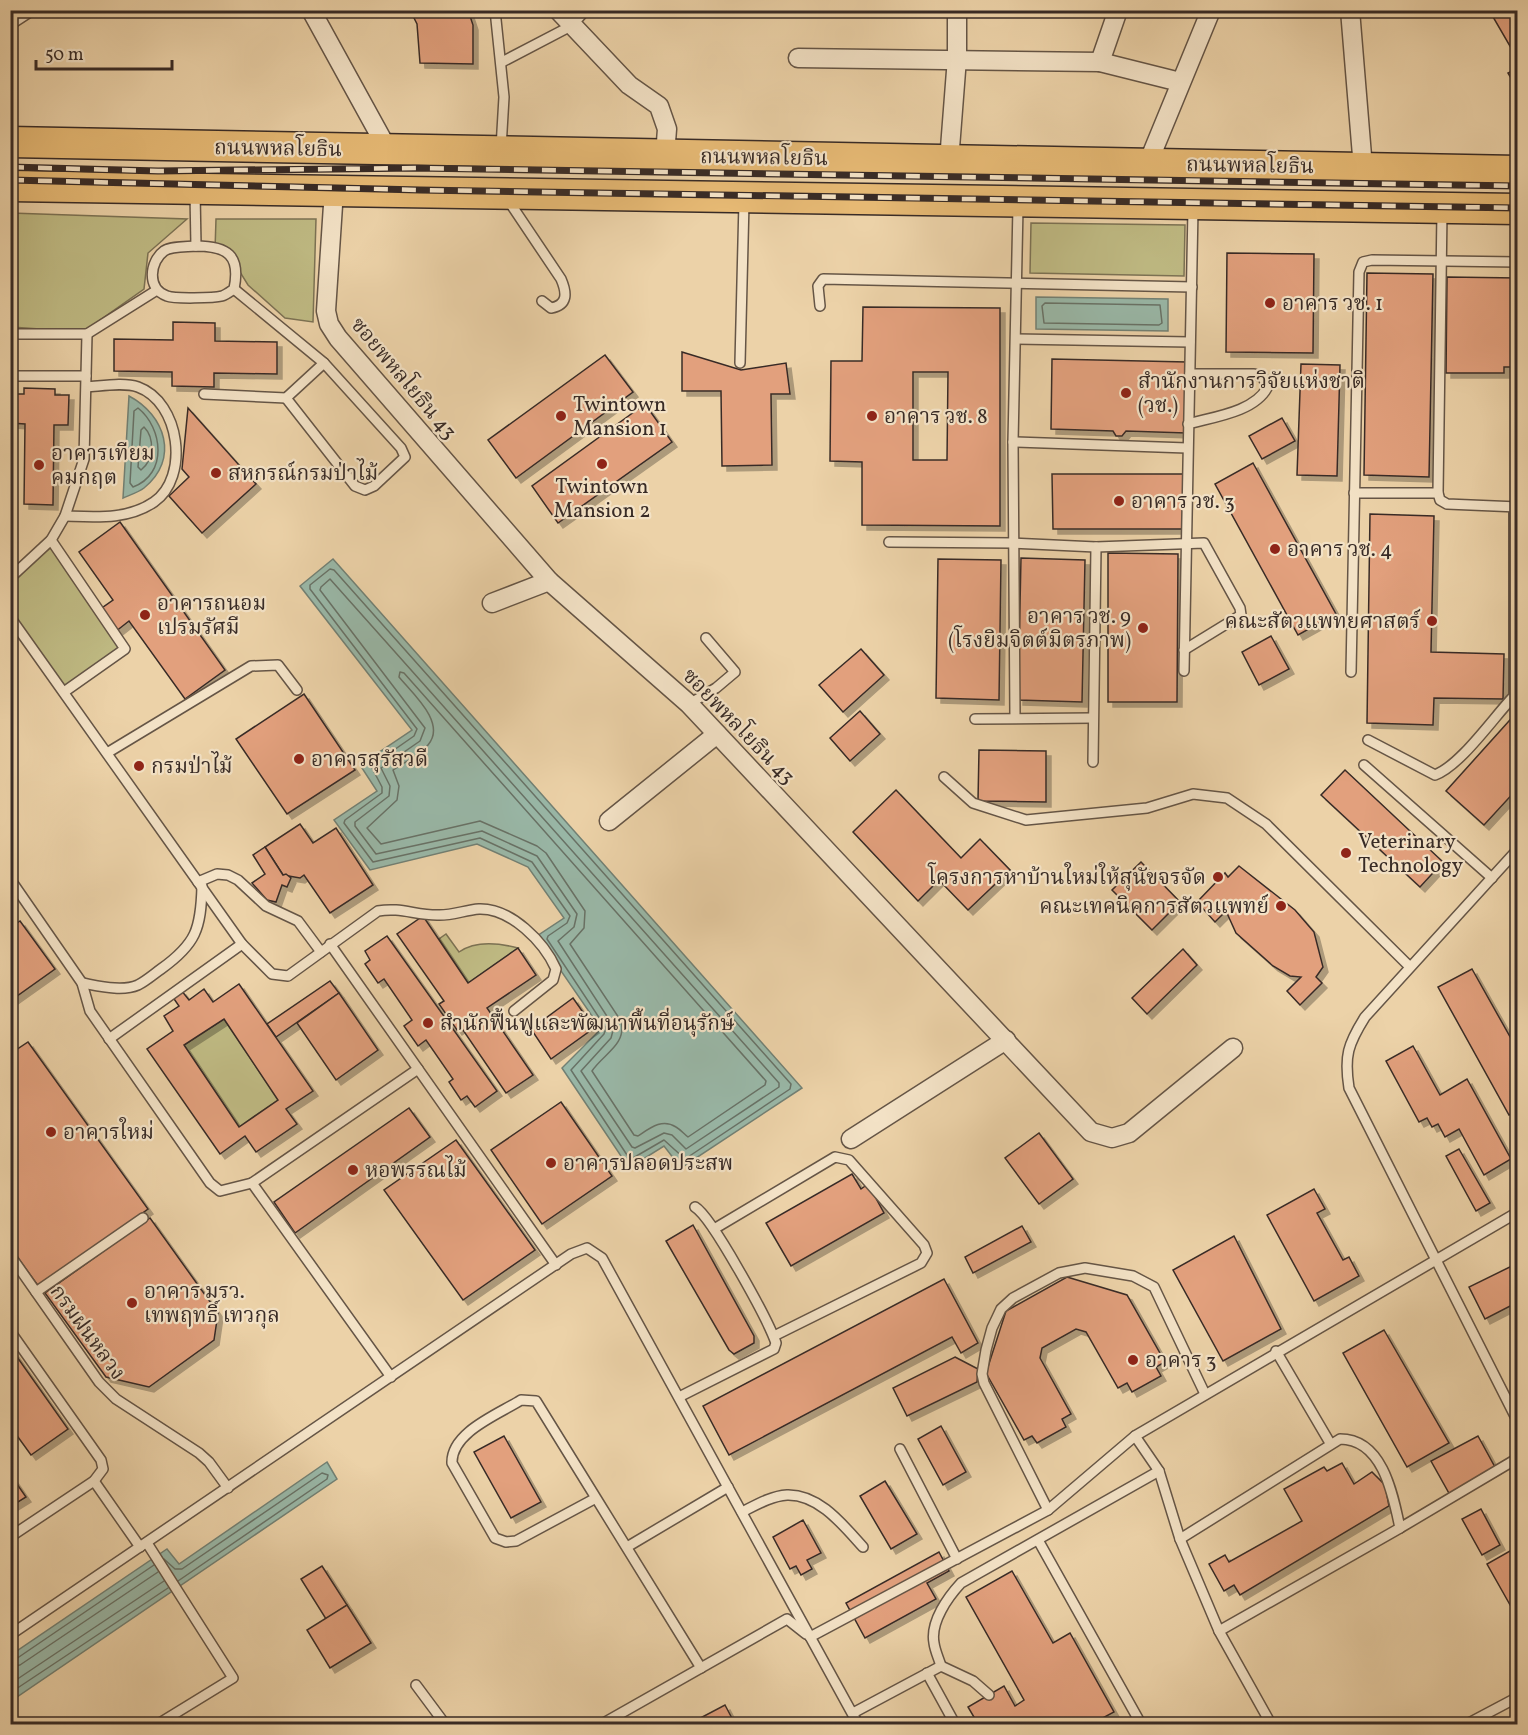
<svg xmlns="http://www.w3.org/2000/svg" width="1528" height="1735" viewBox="0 0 1528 1735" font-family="Vollkorn,'Noto Serif Thai',serif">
  <defs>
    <filter id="shadow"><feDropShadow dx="5" dy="5" stdDeviation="0" flood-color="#0004"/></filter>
  </defs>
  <rect width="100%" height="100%" fill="#ecd2a8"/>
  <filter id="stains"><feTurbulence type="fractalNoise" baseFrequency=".00333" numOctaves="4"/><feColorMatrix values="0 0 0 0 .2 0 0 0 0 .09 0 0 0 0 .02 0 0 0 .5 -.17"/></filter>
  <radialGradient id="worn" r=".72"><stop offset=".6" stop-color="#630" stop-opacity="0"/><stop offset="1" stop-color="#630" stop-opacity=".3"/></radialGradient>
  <!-- green -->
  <g fill="#bfba83" stroke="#7c7254" stroke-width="1.5">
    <path d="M10 213 187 219 148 253 144 289 83 332 11 327Z"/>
    <path d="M216 219H316L313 322 285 318 248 285 232 259 215 250Z"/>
    <path d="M1031 223 1185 225 1184 276 1030 273Z"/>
    <path d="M51 540 125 649 64 692 11 617 10 578Z"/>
    <path d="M446 934 459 952C476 940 499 943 518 948L468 983 439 939Z"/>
    <path d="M224 1019 278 1100 239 1127 184 1045Z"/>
  </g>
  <!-- water -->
  <g fill="#99b8a8" stroke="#728074" stroke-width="1.5">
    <path d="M1036 297 1168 299V331L1036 329Z"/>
    <path d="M129 396C165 415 180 459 144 488 139 492 130 495 123 498Z"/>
    <path d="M333 559 802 1088 681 1168 664 1146 629 1168 562 1068 601 1029 537 936 564 918 528 867 477 844 370 870 334 820 377 791 360 765 412 730 300 586Z"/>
    <path d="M327 1462 337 1479 11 1701V1655L167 1549 179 1564Z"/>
  </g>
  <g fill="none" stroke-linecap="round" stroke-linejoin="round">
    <!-- shore -->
    <g stroke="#687267" stroke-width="1.5">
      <path d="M1045 303 1160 305 1162 323 1159 325 1044 323 1042 306Z"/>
      <path d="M138 408C163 428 168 474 133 487L130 483 134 411Z"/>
      <path d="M144 427C155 438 154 460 141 470L138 467 141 430Z"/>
      <path d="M330 569 334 570 791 1084 790 1089 685 1159 664 1140 633 1158H629L571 1070 604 1034 606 1028 547 939 548 936 567 923 570 916 532 862 480 838 373 862 344 823 345 820 382 793V787L371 766 414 736 417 729 310 589V585Z"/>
      <path d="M330 579 779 1083V1087L686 1149 672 1135 664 1133 635 1148 632 1147 581 1071 611 1038 614 1027 558 941 574 927 577 914 537 856 482 831 376 854 355 826V822L389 796 390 786 381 768 420 741 425 728 320 590 321 587Z"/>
      <path d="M400 672 404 673 766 1081 765 1085 688 1137C684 1134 681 1130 676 1127 662 1118 650 1128 638 1136L634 1135 592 1071C603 1054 627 1045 621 1021L570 944 584 928 585 911 546 853 537 846 480 821 381 844 367 828 397 800 399 786 393 770C404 762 419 756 428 745 447 723 412 693 399 677Z"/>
      <path d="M164 1559 175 1569H182L322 1473 328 1475 327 1479 178 1581"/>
      <path d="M10 1660 16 1659 154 1565"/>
      <path d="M10 1667 20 1665 158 1572"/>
      <path d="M10 1684 164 1581"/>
      <path d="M10 1693 168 1588"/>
    </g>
  </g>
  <!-- building -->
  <g fill="#e2a07d" stroke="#382b26" stroke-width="1.5" fill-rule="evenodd" filter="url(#shadow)">
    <path d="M410 10H468L473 25V64L420 63 417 24Z"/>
    <path d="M1489 10H1518V60Z"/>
    <path d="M1518 68V90L1508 73Z"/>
    <path d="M1227 253 1314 254 1313 353 1226 352Z"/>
    <path d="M1367 273 1433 274 1429 477 1364 475Z"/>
    <path d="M1447 277 1518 278V367H1504V373H1446Z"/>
    <path d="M863 307 1000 308V526L862 525V462L830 461 831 361H862ZM913 372H948L947 460H913Z"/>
    <path d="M173 322 215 323V341L277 342V374L214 373V387L172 386V372L114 371V339L173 340Z"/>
    <path d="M682 352 741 370 786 363 790 394H771L772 465 722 466 721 391H682Z"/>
    <path d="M605 355 633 392 516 478 488 440Z"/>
    <path d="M1052 359 1187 362 1186 433 1126 431 1122 436H1116L1113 431 1051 429Z"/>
    <path d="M1301 364 1340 365 1337 476 1297 475Z"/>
    <path d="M24 388 55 389V395H69L68 425H54L53 505 24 504 25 424 10 423V394H24Z"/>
    <path d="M645 404 672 442 558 523 532 486Z"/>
    <path d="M188 408 256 484 202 533 169 496 189 477 182 469Z"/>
    <path d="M1282 418 1295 441 1262 459 1249 436Z"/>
    <path d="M1253 463 1336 614 1298 635 1215 484Z"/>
    <path d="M1052 474H1186V529H1053Z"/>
    <path d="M1370 514 1434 516 1431 652 1504 654 1503 699 1434 698 1433 725 1367 723Z"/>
    <path d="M120 522 225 670 185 699 129 621 115 632 99 610 113 600 79 552Z"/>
    <path d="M1108 553 1178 554 1177 702H1108Z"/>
    <path d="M1021 558 1085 560 1082 702 1018 700Z"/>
    <path d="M938 559 1001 560 999 700 936 698Z"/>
    <path d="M1271 636 1289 669 1259 685 1242 652Z"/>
    <path d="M861 649 884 675 843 712 819 685Z"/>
    <path d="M304 694 355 770 287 814 236 739Z"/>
    <path d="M860 711 880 734 850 761 830 738Z"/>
    <path d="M1518 711V788L1484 825 1446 791Z"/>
    <path d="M979 750 1046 751V802L978 801Z"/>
    <path d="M1345 770 1443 862 1420 887 1321 795Z"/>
    <path d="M896 790 961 858 980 839 1010 870 968 910 939 880 918 901 853 832Z"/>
    <path d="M300 824 313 843 336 828 373 885 330 913 304 875 300 878 283 875 265 847Z"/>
    <path d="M265 847 283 875 286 874 291 878 287 887 282 885 276 902 267 900 252 883 265 874 253 855Z"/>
    <path d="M1141 862 1180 902 1152 930 1112 890Z"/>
    <path d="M1239 866 1295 910 1314 932 1323 967 1316 977 1322 983 1300 1005 1287 991 1301 977 1290 976 1273 966 1236 933 1226 911 1215 922 1197 902 1225 873 1228 877Z"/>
    <path d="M423 916 468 983 518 948 536 975 487 1008 533 1075 506 1093 461 1027 457 1030 439 1004 444 1001 397 934Z"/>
    <path d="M20 921 55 969 10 1001V928Z"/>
    <path d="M387 936 497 1091 475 1107 467 1096 461 1100 449 1082 453 1079 426 1040 418 1046 404 1026 412 1020 384 979 378 983 365 964 370 960 365 951Z"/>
    <path d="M1183 949 1197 965 1147 1014 1132 998Z"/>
    <path d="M1472 969 1518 1051V1111L1509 1115 1438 987Z"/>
    <path d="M330 981 339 993 276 1037 267 1024Z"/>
    <path d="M239 984 313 1091 286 1109 297 1124 256 1152 245 1136 220 1154 147 1049 173 1031 164 1016 179 1006 172 996 181 990 189 1000 204 989 213 1002ZM224 1019 278 1100 239 1127 184 1045Z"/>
    <path d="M339 993 378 1050 336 1080 297 1023Z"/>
    <path d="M573 998 594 1028 551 1059 531 1029Z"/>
    <path d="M28 1042 148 1209 39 1287 10 1247V1054Z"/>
    <path d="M1413 1046 1440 1095 1467 1079 1511 1159 1484 1175 1459 1129 1445 1137 1438 1124 1432 1127 1427 1118 1419 1122 1386 1061Z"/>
    <path d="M561 1102 612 1176 542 1224 491 1150Z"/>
    <path d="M409 1108 430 1137 295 1233 274 1202Z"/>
    <path d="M1039 1133 1073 1179 1039 1204 1005 1158Z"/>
    <path d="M456 1140 535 1250 463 1300 384 1190Z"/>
    <path d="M1459 1149 1490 1203 1476 1211 1446 1156Z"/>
    <path d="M852 1174 861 1189 868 1184 884 1213 791 1266 766 1223Z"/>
    <path d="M1314 1189 1325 1209 1317 1213 1343 1260 1349 1257 1359 1276 1314 1301 1267 1215Z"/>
    <path d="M150 1218 218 1313 214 1340 149 1387 106 1377 45 1293Z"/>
    <path d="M693 1225 754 1336V1343L734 1354 729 1350 666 1241Z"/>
    <path d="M1022 1226 1031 1242 973 1273 965 1257Z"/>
    <path d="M1234 1236 1281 1329 1223 1361 1173 1270Z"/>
    <path d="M1518 1263V1302L1485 1319 1469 1287Z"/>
    <path d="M1067 1277 1127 1295 1165 1362 1156 1367 1161 1376 1132 1392 1127 1383 1118 1388 1086 1332 1076 1329 1042 1348 1040 1358 1071 1414 1062 1419 1066 1427 1037 1443 1032 1436 1024 1440 986 1373 1006 1311Z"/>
    <path d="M944 1279 978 1343 961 1353 952 1337 729 1455 703 1406Z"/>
    <path d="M1384 1330 1449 1443 1407 1467 1343 1353Z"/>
    <path d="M10 1347 68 1429 31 1455 10 1426Z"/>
    <path d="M955 1357 978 1369 977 1382 907 1416 893 1388Z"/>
    <path d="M941 1426 966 1472 943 1485 918 1439Z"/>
    <path d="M504 1436 541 1502 511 1518 474 1452Z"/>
    <path d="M1478 1436 1496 1469 1450 1495 1431 1461Z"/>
    <path d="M1342 1463 1354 1484 1372 1472 1385 1485 1389 1506 1240 1595 1234 1585 1224 1591 1209 1564 1225 1555 1229 1562 1302 1521 1284 1489 1324 1467 1327 1471Z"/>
    <path d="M10 1474 26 1497 10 1507Z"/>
    <path d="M885 1481 917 1534 891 1549 860 1496Z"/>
    <path d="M1481 1509 1500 1545 1482 1555 1462 1519Z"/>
    <path d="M803 1520 821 1553 807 1560 812 1569 801 1575 796 1566 790 1569 773 1537Z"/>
    <path d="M1517 1547H1518V1619L1487 1564Z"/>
    <path d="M939 1552 949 1571 927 1583 936 1599 865 1638 846 1603Z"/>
    <path d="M322 1566 347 1605 326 1619 301 1579Z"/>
    <path d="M1012 1571 1053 1643 1070 1633 1114 1712 1097 1721 1099 1724H978L968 1707 1004 1686 1015 1706 1024 1700 966 1597Z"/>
    <path d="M347 1605 371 1643 330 1668 307 1630Z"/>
    <path d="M725 1705 735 1724H689Z"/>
  </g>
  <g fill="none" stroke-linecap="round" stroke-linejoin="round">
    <defs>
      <g id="lane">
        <path d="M495 10 504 97 501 148"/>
        <path d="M10 25 33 10"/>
        <path d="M502 62 571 26 586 10"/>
        <path d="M195 193 196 246"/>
        <path d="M508 200 561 279C567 293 568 305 551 308L542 301"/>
        <path d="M1442 212 1438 493 1440 500 1447 504 1518 507"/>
        <path d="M196 246C227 246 241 255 234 289 231 291 226 295 222 296 214 298 174 299 167 296 146 289 150 261 164 251 171 246 187 247 196 246Z"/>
        <path d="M234 289 324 363 401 448 405 457 374 486 365 490 355 486 286 398"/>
        <path d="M820 306 818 286 823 279 1192 287"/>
        <path d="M10 334H87L157 290"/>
        <path d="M1016 339 1190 342"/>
        <path d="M740 363 744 202"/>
        <path d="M10 376H86"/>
        <path d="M204 394 286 398 324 363"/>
        <path d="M1188 424C1213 417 1254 412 1267 388L1263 377 1254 374H1190"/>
        <path d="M1013 442 1187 448"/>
        <path d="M1354 493H1438"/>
        <path d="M65 516C96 517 128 520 154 502 190 477 180 402 138 387 124 382 102 386 87 387"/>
        <path d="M51 540 125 649 64 692"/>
        <path d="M889 542 1013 543 1096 547 1204 543 1240 608 1241 615 1184 650"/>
        <path d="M10 578 51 540 65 516 84 459 87 334"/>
        <path d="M10 617 242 944 272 974 288 976 378 911C400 907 415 915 437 915 451 916 465 910 479 909 511 908 544 942 556 969L553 980 514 1011"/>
        <path d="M1184 671 1193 209"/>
        <path d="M1351 672 1359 272 1363 262 1372 260 1518 262"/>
        <path d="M689 704 716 688 735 672 706 638"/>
        <path d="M1015 717 1013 442 1018 207"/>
        <path d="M975 719 1093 718"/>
        <path d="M1368 740 1435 775C1461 765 1493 718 1514 696V507"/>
        <path d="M107 753 251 666 278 665 297 690"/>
        <path d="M1093 762 1096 547"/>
        <path d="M1364 765 1492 878"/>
        <path d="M944 777 973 803 1026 820 1147 808 1193 794 1227 798 1266 824 1409 966"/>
        <path d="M1518 849 1365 1017C1348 1044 1344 1056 1349 1088L1518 1422"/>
        <path d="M10 879 82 983 90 1011 210 1183 220 1191 252 1183 418 1069"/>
        <path d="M198 882 217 874 228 875 238 880 266 906 298 921 321 952"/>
        <path d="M330 944 556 1265"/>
        <path d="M82 983C99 986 122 992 138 985 146 981 154 974 161 969 196 944 201 929 202 886"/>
        <path d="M109 1039 242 944"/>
        <path d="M10 1052H11"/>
        <path d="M252 1183 391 1377"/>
        <path d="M714 1229 835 1157 849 1160 924 1245 927 1253 921 1263 774 1336"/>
        <path d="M10 1255 99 1382 116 1399 199 1453 209 1462 228 1488"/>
        <path d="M36 1292 143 1218"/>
        <path d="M10 1331 101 1460 103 1469 94 1481 10 1537"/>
        <path d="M1276 1351 1330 1443"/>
        <path d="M679 1397 774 1349 776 1343C768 1320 712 1217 695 1207"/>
        <path d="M1135 1436 1159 1471 1180 1539 1219 1631 1271 1724"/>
        <path d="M900 1449 957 1559"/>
        <path d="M94 1481 140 1547"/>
        <path d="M596 1498 536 1401 521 1400C499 1414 451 1432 452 1463L495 1538 506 1542 516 1541 596 1498 701 1668"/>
        <path d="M1048 1510 984 1383 982 1374 986 1350 992 1328 1001 1309 1013 1298 1059 1273 1085 1268 1133 1276 1154 1287 1205 1394"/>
        <path d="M742 1512C756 1505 771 1496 787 1495 819 1494 843 1525 863 1547"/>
        <path d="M1400 1528 1518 1458"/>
        <path d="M1180 1539 1340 1439C1383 1439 1393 1495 1400 1528L1219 1631"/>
        <path d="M1038 1540 1141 1724"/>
        <path d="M147 1543 233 1678 158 1724"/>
        <path d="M627 1547 728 1487"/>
        <path d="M10 1635 571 1254 587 1248 602 1258 858 1724"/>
        <path d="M810 1637 1048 1510 1135 1436 1518 1212"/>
        <path d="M941 1666C939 1659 935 1651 934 1643 930 1622 948 1597 961 1583L1159 1471"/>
        <path d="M927 1673 955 1724"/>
        <path d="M416 1685 445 1724"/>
        <path d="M853 1713 941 1666 973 1681 989 1695"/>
        <path d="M602 1724 787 1619 806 1634"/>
        <path d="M1467 1724 1518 1697"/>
      </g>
      <g id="street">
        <path d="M311 10 388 150"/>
        <path d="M558 10 629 85 659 106 667 129 665 155"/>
        <path d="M1350 10 1363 168"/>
        <path d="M798 58 1100 62 1118 10"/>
        <path d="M1100 62 1180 82"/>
        <path d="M949 161 957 58V10"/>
        <path d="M1148 163 1211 10"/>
        <path d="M334 190 326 311 329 324 338 338 549 581 689 704 1091 1132 1112 1138 1129 1133 1233 1048"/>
        <path d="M492 603 549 581"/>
        <path d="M609 821 717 734"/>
        <path d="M851 1139 1006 1040"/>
      </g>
      <g id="primary">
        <path d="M10 142 1518 171"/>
        <path d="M10 186 1518 209"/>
      </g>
    </defs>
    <!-- lane casing -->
    <use href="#lane" stroke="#655546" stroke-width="12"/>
    <!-- street casing -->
    <use href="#street" stroke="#655546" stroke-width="21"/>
    <!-- primary casing -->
    <use href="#primary" stroke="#382b26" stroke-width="33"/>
    <!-- lane -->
    <use href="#lane" stroke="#f3e2c6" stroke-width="9"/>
    <!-- street -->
    <use href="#street" stroke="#f3e2c6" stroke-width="18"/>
    <!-- primary -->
    <use href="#primary" stroke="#e6b974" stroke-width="30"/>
    <defs>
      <g id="rail">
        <path d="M10 167 158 171 417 168 1518 186"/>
        <path d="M10 180 420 190 1518 208"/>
      </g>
    </defs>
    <!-- rail casing -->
    <use href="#rail" stroke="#382b26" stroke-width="7"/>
    <!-- rail -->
    <use href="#rail" stroke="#f3e2c6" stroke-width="4.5" stroke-dasharray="14" stroke-linecap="butt"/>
  </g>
  <!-- markers -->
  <g fill="#8f2418" stroke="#f3e2c6" stroke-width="2">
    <circle cx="1270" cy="303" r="6"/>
    <circle cx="1126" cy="393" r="6"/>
    <circle cx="561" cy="416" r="6"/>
    <circle cx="872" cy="416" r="6"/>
    <circle cx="602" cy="464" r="6"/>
    <circle cx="39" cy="465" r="6"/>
    <circle cx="216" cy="473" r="6"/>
    <circle cx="1119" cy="501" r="6"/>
    <circle cx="1275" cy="549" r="6"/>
    <circle cx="145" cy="615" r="6"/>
    <circle cx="1432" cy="621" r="6"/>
    <circle cx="1143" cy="628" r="6"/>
    <circle cx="299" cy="759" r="6"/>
    <circle cx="139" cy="766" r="6"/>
    <circle cx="1346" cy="853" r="6"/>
    <circle cx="1218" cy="877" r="6"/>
    <circle cx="1281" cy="906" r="6"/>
    <circle cx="428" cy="1023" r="6"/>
    <circle cx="51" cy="1132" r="6"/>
    <circle cx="551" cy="1163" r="6"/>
    <circle cx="353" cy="1170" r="6"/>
    <circle cx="132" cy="1303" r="6"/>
    <circle cx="1133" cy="1360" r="6"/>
  </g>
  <g text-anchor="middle" stroke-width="4.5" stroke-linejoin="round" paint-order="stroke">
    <!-- street labels -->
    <g font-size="21" fill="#382b26" stroke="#f3e2c6">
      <text transform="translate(278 148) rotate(1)" y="7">ถนนพหลโยธิน</text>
      <text transform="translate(764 157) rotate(1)" y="7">ถนนพหลโยธิน</text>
      <text transform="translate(1250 165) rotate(1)" y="7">ถนนพหลโยธิน</text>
      <text transform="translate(404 378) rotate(50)" y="7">ซอยพหลโยธิน 43</text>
      <text transform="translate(739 726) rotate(46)" y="7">ซอยพหลโยธิน 43</text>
      <text transform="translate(88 1332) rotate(54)" y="7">กรมฝนหลวง</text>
    </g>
    <!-- poi labels -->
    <g font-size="21" fill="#382b26" stroke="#f3e2c6" text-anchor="start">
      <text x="1282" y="310">อาคาร วช. 1</text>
      <text x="1138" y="388">สำนักงานการวิจัยแห่งชาติ<tspan x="1138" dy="24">(วช.)</tspan></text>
      <text x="573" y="411">Twintown<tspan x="573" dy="24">Mansion 1</tspan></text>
      <text x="884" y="423">อาคาร วช. 8</text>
      <text x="51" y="460">อาคารเทียม<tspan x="51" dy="24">คมกฤต</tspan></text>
      <text x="228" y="480">สหกรณ์กรมป่าไม้</text>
      <text x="602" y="493" text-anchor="middle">Twintown<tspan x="602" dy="24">Mansion 2</tspan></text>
      <text x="1131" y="508">อาคาร วช. 3</text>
      <text x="1287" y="556">อาคาร วช. 4</text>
      <text x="157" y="610">อาคารถนอม<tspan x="157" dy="24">เปรมรัศมี</tspan></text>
      <text x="1131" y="623" text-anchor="end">อาคาร วช. 9<tspan x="1131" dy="24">(โรงยิมจิตต์มิตรภาพ)</tspan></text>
      <text x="1420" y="628" text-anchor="end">คณะสัตวแพทยศาสตร์</text>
      <text x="311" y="766">อาคารสุรัสวดี</text>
      <text x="151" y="773">กรมป่าไม้</text>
      <text x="1358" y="848">Veterinary<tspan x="1358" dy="24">Technology</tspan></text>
      <text x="1206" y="884" text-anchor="end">โครงการหาบ้านใหม่ให้สุนัขจรจัด</text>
      <text x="1269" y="913" text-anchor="end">คณะเทคนิคการสัตวแพทย์</text>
      <text x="440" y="1030">สำนักฟื้นฟูและพัฒนาพื้นที่อนุรักษ์</text>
      <text x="63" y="1139">อาคารใหม่</text>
      <text x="563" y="1170">อาคารปลอดประสพ</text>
      <text x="365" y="1177">หอพรรณไม้</text>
      <text x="144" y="1298">อาคาร มรว.<tspan x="144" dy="24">เทพฤทธิ์ เทวกุล</tspan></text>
      <text x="1145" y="1367">อาคาร 3</text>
    </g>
  </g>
  <!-- margin -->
  <rect width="1528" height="1735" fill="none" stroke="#ecd2a8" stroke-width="36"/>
  <rect x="12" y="12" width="1504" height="1711" fill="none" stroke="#382b26" stroke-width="3"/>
  <rect x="18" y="18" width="1492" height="1699" fill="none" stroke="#382b26" stroke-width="1.5"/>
  <!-- scale -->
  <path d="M36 60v9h136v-9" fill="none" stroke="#382b26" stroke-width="3"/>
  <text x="45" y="60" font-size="18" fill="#382b26" stroke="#f3e2c6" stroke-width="4.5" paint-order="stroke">50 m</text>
  <rect width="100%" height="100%" filter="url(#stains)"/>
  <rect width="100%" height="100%" fill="url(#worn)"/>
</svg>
